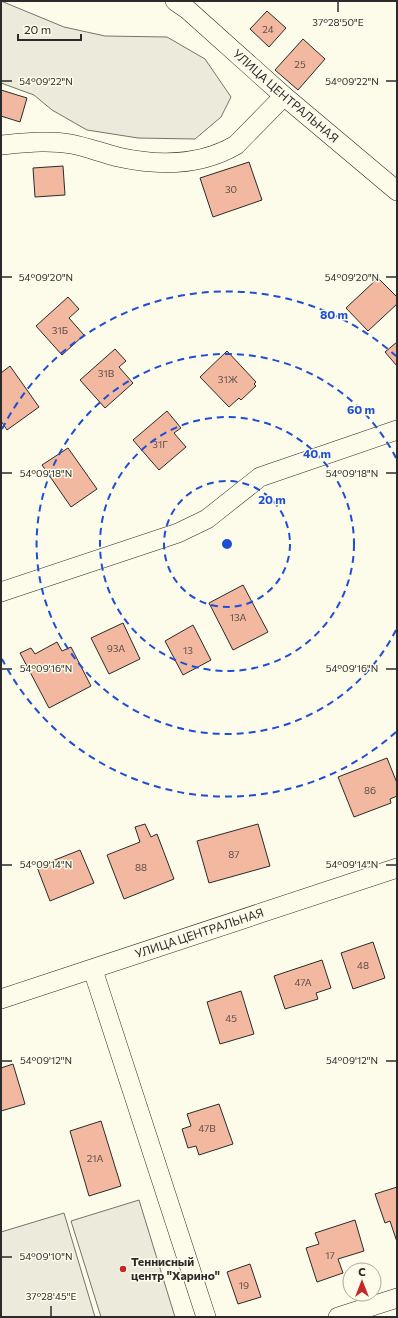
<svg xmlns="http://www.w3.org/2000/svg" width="398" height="1318" viewBox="0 0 398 1318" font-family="Commissioner,sans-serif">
  <rect width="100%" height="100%" fill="#fdfbea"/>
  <!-- green -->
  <g fill="#ecebdb" stroke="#74746e">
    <path d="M1 1 64 27 105 36 167 37 205 59 231 97 221 117 195 139 138 138 87 130 52 110 34 95 1 83Z"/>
    <path d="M139 1200 175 1317H101L71 1221Z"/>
    <path d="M64 1213 95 1317H1V1232Z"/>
  </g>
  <!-- building -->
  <g fill="#f2b8a0" stroke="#2b2b2b">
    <path d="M267 11 286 28 269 47 250 29Z"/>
    <path d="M303 39 325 59 298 90 275 70Z"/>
    <path d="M1 90 27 98 20 122 1 116Z"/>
    <path d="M249 162 262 200 213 217 200 178Z"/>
    <path d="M63 166 65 195 35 197 33 168Z"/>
    <path d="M378 278 397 297V304L368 331 346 308Z"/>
    <path d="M68 297 79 309 69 318 84 335 62 355 36 326Z"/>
    <path d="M397 342V366L385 352Z"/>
    <path d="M115 349 126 361 119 367 133 383 105 408 80 380Z"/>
    <path d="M227 351 256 382 254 384 256 386 241 400 239 398 229 407 200 377Z"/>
    <path d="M10 366 39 407 7 430 1 421V373Z"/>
    <path d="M167 411 181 428 174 433 186 447 159 470 133 440Z"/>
    <path d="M68 448 97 489 71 507 42 465Z"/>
    <path d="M243 585 268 632 233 650 209 603Z"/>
    <path d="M123 623 140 659 109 674 91 638Z"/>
    <path d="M193 625 211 660 183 675 165 641Z"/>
    <path d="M57 642 62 651 71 647 91 686 49 708 20 653 31 648 35 654Z"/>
    <path d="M387 758 397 783V796L390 799 391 803 354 817 338 777Z"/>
    <path d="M145 824 151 837 157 834 174 879 124 899 107 855 140 842 135 827Z"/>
    <path d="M258 824 270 866 209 883 197 841Z"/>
    <path d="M80 850 94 883 50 901 37 867Z"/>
    <path d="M373 942 385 978 353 989 341 953Z"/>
    <path d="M322 960 331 988 316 993 318 999 285 1009 274 976Z"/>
    <path d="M241 991 254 1034 220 1044 207 1002Z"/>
    <path d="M13 1064 25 1104 1 1111V1068Z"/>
    <path d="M219 1104 233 1144 199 1155 196 1146 188 1148 182 1129 191 1126 187 1114Z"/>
    <path d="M101 1121 121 1186 89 1196 70 1131Z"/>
    <path d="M397 1187V1242L390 1221 385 1223 375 1194Z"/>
    <path d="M355 1220 364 1251 338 1259 343 1273 317 1282 306 1248 319 1244 315 1233Z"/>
    <path d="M250 1264 261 1297 238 1304 227 1272Z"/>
  </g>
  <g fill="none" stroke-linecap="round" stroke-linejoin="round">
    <defs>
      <g id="minor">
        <path id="s1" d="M175 1 188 10 284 96 397 191"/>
        <path d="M1 145C24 143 48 140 71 144 87 147 102 153 118 157 158 166 200 166 236 145L284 96"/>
        <path d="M1 592 178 533 207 519 260 477 397 430"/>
        <path d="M93 970 206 1317"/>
        <path id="s2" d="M1 999 397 868"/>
        <path d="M338 1317 397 1298"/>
      </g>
    </defs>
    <!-- minor casing -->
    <use href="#minor" stroke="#2b2b2b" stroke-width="20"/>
    <!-- minor -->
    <use href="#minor" stroke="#fdfbea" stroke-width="19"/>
  </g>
  <!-- ticks -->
  <path fill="none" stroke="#2b2b2b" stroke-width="1.5" d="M338 2V12M2 81H12M386 81H396M2 277H12M386 277H396M2 473H12M386 473H396M2 669H12M386 669H396M2 865H12M386 865H396M2 1061H12M386 1061H396M2 1257H12M51 1306V1316"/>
  <!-- distance rings -->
  <g fill="none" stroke="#1d4ed8" stroke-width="2" stroke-dasharray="7 5">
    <circle cx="227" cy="544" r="63"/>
    <circle cx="227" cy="544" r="127"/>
    <path d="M396 630A190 190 0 1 1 396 458"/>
    <path d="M396 732A253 253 0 0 1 2 659M2 429A253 253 0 0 1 396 356"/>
  </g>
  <!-- markers -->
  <circle fill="#c62828" stroke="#fdfbea" stroke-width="1.5" cx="123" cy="1269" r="4"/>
  <g text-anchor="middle" stroke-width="3" stroke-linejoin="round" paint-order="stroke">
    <!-- number labels -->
    <g font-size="10" fill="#5d4e48">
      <text x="268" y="33">24</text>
      <text x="300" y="68">25</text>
      <text x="231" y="193">30</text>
      <text x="60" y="334">31Б</text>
      <text x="106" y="377">31В</text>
      <text x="228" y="383">31Ж</text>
      <text x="160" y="448">31Г</text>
      <text x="238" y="621">13А</text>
      <text x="116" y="652">93А</text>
      <text x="188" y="654">13</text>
      <text x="370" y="794">86</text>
      <text x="234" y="858">87</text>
      <text x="141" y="871">88</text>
      <text x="363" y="969">48</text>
      <text x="303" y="986">47А</text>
      <text x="231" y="1022">45</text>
      <text x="207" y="1132">47В</text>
      <text x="95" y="1162">21А</text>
      <text x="330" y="1259">17</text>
      <text x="244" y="1289">19</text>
    </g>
    <!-- street labels -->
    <g font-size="12" fill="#2b2b2b" stroke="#fdfbea">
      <text dy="4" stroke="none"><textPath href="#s1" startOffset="146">УЛИЦА ЦЕНТРАЛЬНАЯ</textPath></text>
      <text dy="4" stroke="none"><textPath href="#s2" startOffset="209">УЛИЦА ЦЕНТРАЛЬНАЯ</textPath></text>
    </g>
    <!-- poi labels -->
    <g font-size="12" font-weight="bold" fill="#2b2b2b" stroke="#fdfbea" text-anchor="start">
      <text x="131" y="1266">Теннисный<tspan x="131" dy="14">центр "Харино"</tspan></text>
    </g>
  </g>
  <g font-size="10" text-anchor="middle" fill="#2b2b2b" stroke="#fdfbea" stroke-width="3" stroke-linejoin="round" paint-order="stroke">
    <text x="338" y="26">37°28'50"E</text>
    <text x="46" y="85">54°09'22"N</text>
    <text x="352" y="85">54°09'22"N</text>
    <text x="46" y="281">54°09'20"N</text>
    <text x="352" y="281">54°09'20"N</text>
    <text x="46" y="477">54°09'18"N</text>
    <text x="352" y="477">54°09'18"N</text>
    <text x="46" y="672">54°09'16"N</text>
    <text x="352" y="672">54°09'16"N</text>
    <text x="46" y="868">54°09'14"N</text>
    <text x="352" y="868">54°09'14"N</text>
    <text x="46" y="1064">54°09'12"N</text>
    <text x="352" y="1064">54°09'12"N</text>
    <text x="46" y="1260">54°09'10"N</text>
    <text x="51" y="1300">37°28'45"E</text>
  </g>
  <circle cx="227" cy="544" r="6" fill="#1d4ed8" stroke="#fdfbea" stroke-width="2"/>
  <g font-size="12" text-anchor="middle" font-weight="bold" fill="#1d4ed8" stroke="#fdfbea" stroke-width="3" stroke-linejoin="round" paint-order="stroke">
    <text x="334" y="319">80 m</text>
    <text x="361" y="414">60 m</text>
    <text x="317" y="458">40 m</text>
    <text x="272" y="504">20 m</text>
  </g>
  <!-- border -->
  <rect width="398" height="1318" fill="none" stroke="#2b2b2b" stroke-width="4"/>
  <!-- north arrow -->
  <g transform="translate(362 1282)"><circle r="19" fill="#fdfbea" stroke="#a9a89e"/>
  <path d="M0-3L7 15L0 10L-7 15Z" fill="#c62828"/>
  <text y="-6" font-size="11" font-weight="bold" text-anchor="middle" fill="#2b2b2b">С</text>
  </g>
  <!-- scale -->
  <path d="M18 34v6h63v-6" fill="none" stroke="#2b2b2b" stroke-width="2"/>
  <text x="24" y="34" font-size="12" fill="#2b2b2b" stroke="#fdfbea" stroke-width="3" paint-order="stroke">20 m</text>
</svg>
